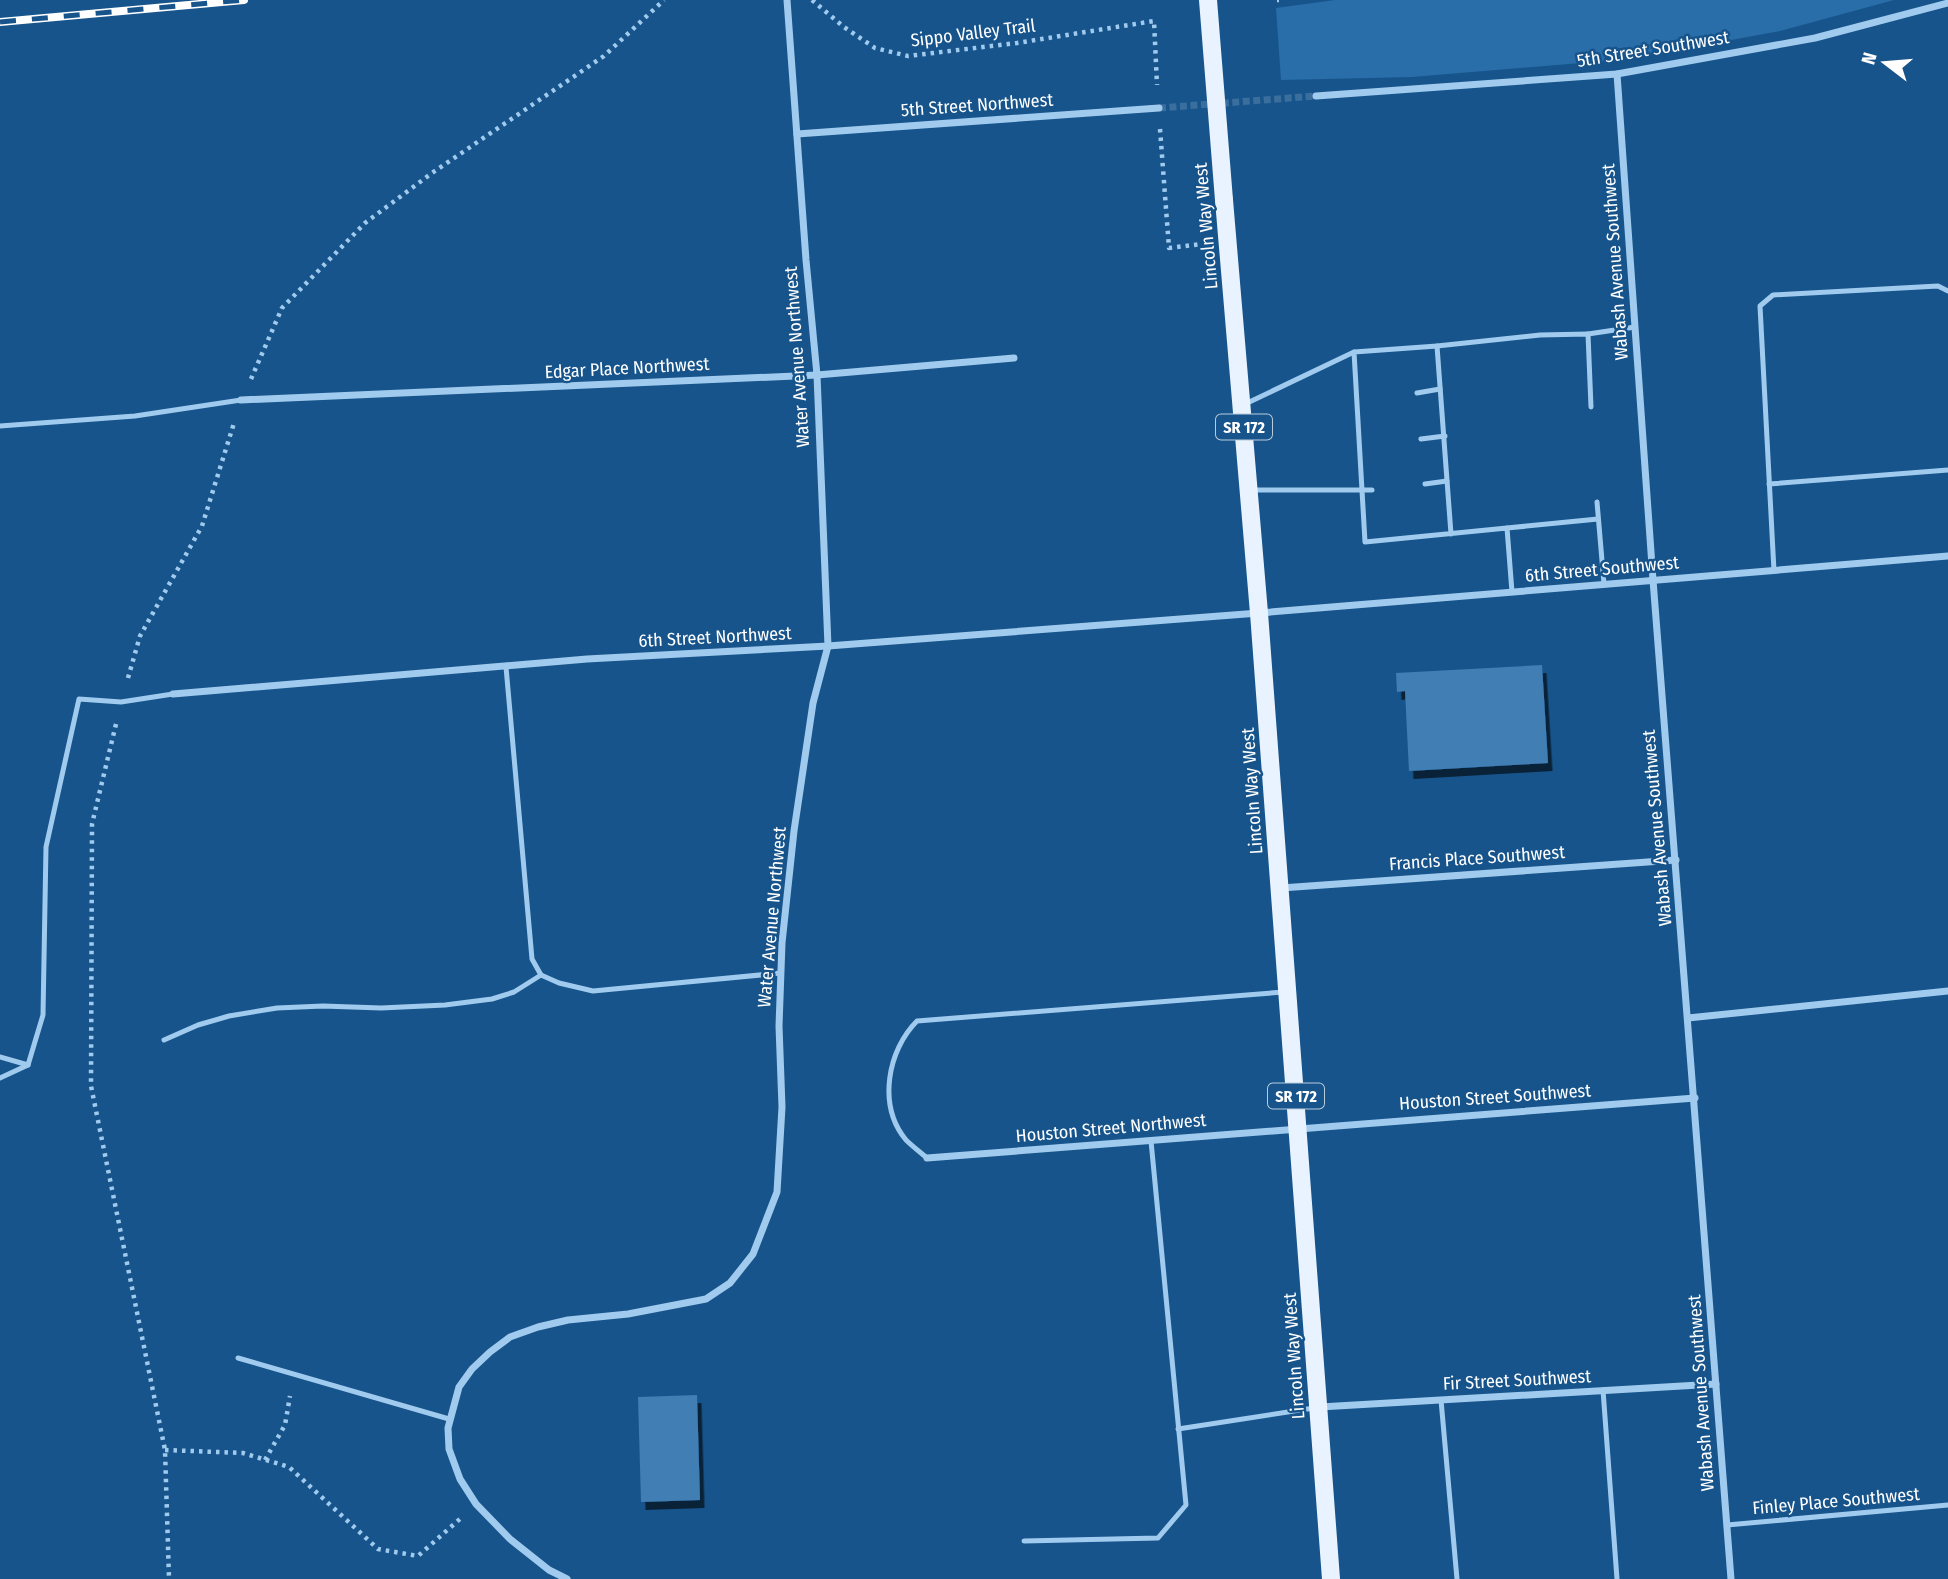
<svg xmlns="http://www.w3.org/2000/svg" width="1948" height="1579" viewBox="0 0 1948 1579" font-family="'Fira Sans Condensed',sans-serif">
  <defs>
    <filter id="shadow"><feDropShadow dx="4.5" dy="8" stdDeviation="0" flood-color="#0009"/></filter>
  </defs>
  <rect width="100%" height="100%" fill="#17548b"/>
  <!-- green -->
  <path fill="#296ea9" d="M1335 0H1894L1780 31 1628 59 1412 77 1281 80 1276 8Z"/>
  <!-- building -->
  <g fill="#3f7eb4" filter="url(#shadow)">
    <path d="M1542 665 1548 763 1409 771 1405 691 1397 692 1396 673Z"/>
    <path d="M697 1395 700 1500 641 1502 638 1397Z"/>
  </g>
  <g fill="none" stroke-linecap="round" stroke-linejoin="round">
    <!-- street-tunnel -->
    <path stroke="#3a6e9c" stroke-width="7" stroke-dasharray="7 3.5" stroke-linecap="butt" d="M1159 108 1316 96"/>
    <!-- path -->
    <g stroke="#a0cbee" stroke-width="4.5" stroke-dasharray="3.5 5" stroke-linecap="butt">
      <path d="M812 0 844 27 875 48 908 56 1017 43 1154 21 1157 85"/>
      <path d="M1277 0H1279"/>
      <path d="M1160 129 1169 248 1202 244"/>
      <path d="M251 379 282 308 365 223 432 173 604 56 664 0"/>
      <path d="M128 678 140 636 202 526 234 423"/>
      <path d="M116 724 92 824 91 1086 165 1450 169 1579"/>
      <path d="M165 1450 243 1453 289 1467 378 1549 418 1556 461 1518"/>
      <path d="M265 1460 285 1425 290 1396"/>
    </g>
    <!-- lane -->
    <g stroke="#a0cbee" stroke-width="5">
      <path d="M1588 334 1635 327"/>
      <path d="M1437 346 1540 335 1588 334 1591 407"/>
      <path d="M1417 393 1440 389"/>
      <path d="M1243 405 1354 352"/>
      <path d="M0 426 135 416 241 400"/>
      <path d="M1421 439 1445 436"/>
      <path d="M1425 484 1447 481"/>
      <path d="M1769 484 1948 470"/>
      <path d="M1253 490H1372"/>
      <path d="M1597 502 1604 584"/>
      <path d="M1507 528 1598 519"/>
      <path d="M1451 534 1437 346 1354 352 1365 542 1507 528 1512 592"/>
      <path d="M1774 571 1760 306 1773 295 1938 286 1948 291"/>
      <path d="M506 667 532 959 541 975 559 983 593 991 781 973"/>
      <path d="M164 1040 198 1025 229 1016 277 1008 323 1006 381 1008 445 1005 492 999 514 992 541 975"/>
      <path d="M0 1057 28 1065 43 1015 46 847 79 699 121 702 173 694"/>
      <path d="M0 1078 28 1065"/>
      <path d="M927 1158C920 1152 912 1146 906 1140 877 1105 888 1050 917 1021L1284 992"/>
      <path d="M238 1358 449 1419"/>
      <path d="M1603 1390 1617 1579"/>
      <path d="M1441 1400 1457 1579"/>
      <path d="M1178 1429 1314 1408"/>
      <path d="M1727 1525 1948 1505"/>
      <path d="M1024 1541 1158 1538 1186 1505 1151 1141"/>
    </g>
    <!-- street -->
    <g stroke="#a0cbee" stroke-width="7">
      <path d="M1617 74 1653 580 1731 1579"/>
      <path d="M1316 96 1617 74 1815 38 1948 3"/>
      <path d="M797 134 1159 108"/>
      <path d="M241 400 817 375 1014 358"/>
      <path d="M173 694 587 659 828 646 1259 613 1948 556"/>
      <path d="M1281 888 1676 860"/>
      <path d="M1688 1018 1948 991"/>
      <path d="M927 1158 1695 1098"/>
      <path d="M1320 1407 1716 1384"/>
      <path d="M567 1579 549 1570 510 1539 476 1504 460 1479 449 1449 448 1428 459 1387 472 1369 490 1352 510 1337 538 1327 568 1320 628 1314 706 1299 730 1283 753 1254 777 1192 782 1107 779 1026 782 943 794 831 813 703 828 646 817 375 806 260 787 0"/>
    </g>
    <!-- primary -->
    <path stroke="#e8f3ff" stroke-width="18" d="M1224 200 1259 613 1331 1579"/>
    <defs>
      <path id="rail" d="M0 22 244 0"/>
    </defs>
    <!-- rail casing -->
    <use href="#rail" stroke="#fff" stroke-width="8"/>
    <!-- rail -->
    <use href="#rail" stroke="#17548b" stroke-width="5" stroke-dasharray="16" stroke-linecap="butt"/>
    <!-- primary-bridge -->
    <path stroke="#e8f3ff" stroke-width="18" d="M1208 0 1224 200"/>
  </g>
  <g text-anchor="middle" stroke-width="5" stroke-linejoin="round" paint-order="stroke">
    <!-- shield labels -->
    <g fill="#17548b" stroke="#b9ccdc" stroke-width="2">
      <rect x="1216" y="414.5" width="56" height="25" rx="5"/>
      <rect x="1268" y="1083.5" width="56" height="25" rx="5"/>
    </g>
    <g font-size="16" font-weight="bold" fill="#fff">
      <text x="1244" y="433">SR 172</text>
      <text x="1296" y="1102">SR 172</text>
    </g>
    <!-- street labels -->
    <g font-size="18" fill="#fff" stroke="#17548b">
      <text transform="translate(973 33) rotate(-7)" y="6">Sippo Valley Trail</text>
      <text transform="translate(1653 49) rotate(-9)" y="6">5th Street Southwest</text>
      <text transform="translate(977 105) rotate(-4)" y="6">5th Street Northwest</text>
      <text transform="translate(1206 226) rotate(-95)" y="6">Lincoln Way West</text>
      <text transform="translate(1615 262) rotate(-94)" y="6">Wabash Avenue Southwest</text>
      <text transform="translate(797 357) rotate(-94)" y="6">Water Avenue Northwest</text>
      <text transform="translate(627 368) rotate(-3)" y="6">Edgar Place Northwest</text>
      <text transform="translate(1602 569) rotate(-5)" y="6">6th Street Southwest</text>
      <text transform="translate(715 637) rotate(-3)" y="6">6th Street Northwest</text>
      <text transform="translate(1252 791) rotate(-94)" y="6">Lincoln Way West</text>
      <text transform="translate(1657 828) rotate(-95)" y="6">Wabash Avenue Southwest</text>
      <text transform="translate(1477 858) rotate(-4)" y="6">Francis Place Southwest</text>
      <text transform="translate(772 917) rotate(-85)" y="6">Water Avenue Northwest</text>
      <text transform="translate(1495 1097) rotate(-4)" y="6">Houston Street Southwest</text>
      <text transform="translate(1111 1128) rotate(-5)" y="6">Houston Street Northwest</text>
      <text transform="translate(1294 1356) rotate(-94)" y="6">Lincoln Way West</text>
      <text transform="translate(1517 1380) rotate(-3)" y="6">Fir Street Southwest</text>
      <text transform="translate(1701 1393) rotate(-94)" y="6">Wabash Avenue Southwest</text>
      <text transform="translate(1836 1501) rotate(-5)" y="6">Finley Place Southwest</text>
    </g>
  </g>
  <!-- north arrow -->
  <g transform="translate(1885 63) rotate(286)" stroke="#17548b" stroke-width="5" paint-order="stroke">
  <path d="M0-5L12 26L0 18L-12 26Z" fill="#ffffff"/>
  <text y="-10" font-size="19" font-weight="bold" text-anchor="middle" fill="#ffffff">N</text>
  </g>
</svg>
